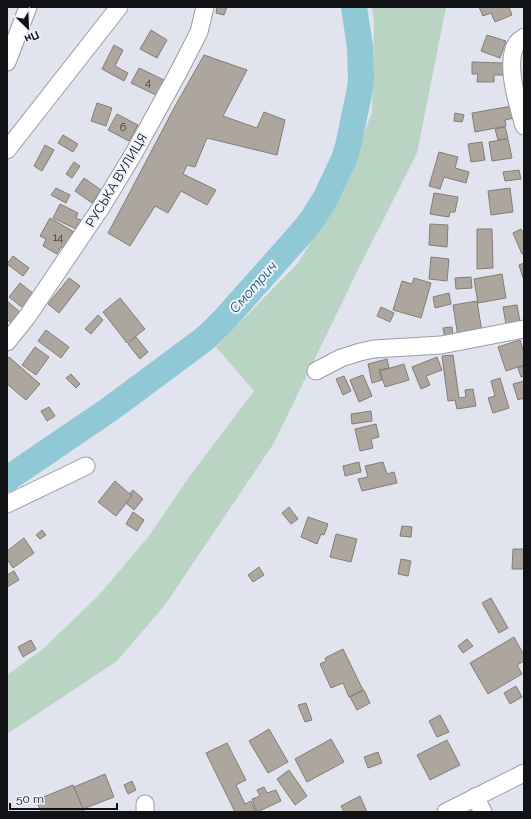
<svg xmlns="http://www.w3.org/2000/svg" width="531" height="819" viewBox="0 0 531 819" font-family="Raleway,sans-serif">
  <rect width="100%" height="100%" fill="#e1e4ef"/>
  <!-- green -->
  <path fill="#bad4c3" d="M372 7H446L417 153 357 272 274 443 165 605 117 661 7 734V675L43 649 99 595 149 536 189 477 254 391 216 347 298 263 343 191 372 112 374 22Z"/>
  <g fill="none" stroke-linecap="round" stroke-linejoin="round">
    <!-- river -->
    <path stroke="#90c8d5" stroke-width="26" d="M7 479 110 409 203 340 213 331 224 320 304 230 313 218 325 199 344 159 348 146 359 94 361 80 360 47 354 7"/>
  </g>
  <!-- building -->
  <g fill="#ada69e" stroke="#847d75">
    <path d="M217 7H227L224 15 216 13Z"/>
    <path d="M479 7H509L512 15 495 22 491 13 483 16Z"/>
    <path d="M151 30 167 40 157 58 140 49Z"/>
    <path d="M487 35 506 41 500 58 481 51Z"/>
    <path d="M114 45 123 50 115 66 128 73 124 81 102 69Z"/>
    <path d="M204 55 247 70 223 116 257 128 264 112 285 120 277 155 207 138 195 167 187 165 183 174 216 190 207 205 181 191 168 213 155 206 130 246 108 233 130 192 174 108Z"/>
    <path d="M472 62 505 63V75H494V82H477L478 74H472Z"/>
    <path d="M139 68 166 81 158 96 131 83Z"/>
    <path d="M97 103 112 108 106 126 91 121Z"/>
    <path d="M512 106 514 118 505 120 506 126 475 132 472 113Z"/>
    <path d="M455 113 464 115 462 122 454 121Z"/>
    <path d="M117 114 138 125 129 141 108 130Z"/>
    <path d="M505 127 508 138 498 140 495 129Z"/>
    <path d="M63 135 78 144 73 152 58 143Z"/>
    <path d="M508 139 512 158 492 161 489 142Z"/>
    <path d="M482 142 485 160 471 162 468 144Z"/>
    <path d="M45 145 54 150 42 171 34 166Z"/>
    <path d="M439 152 458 157 455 168 469 172 466 183 444 177 440 189 429 186Z"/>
    <path d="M74 162 80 166 72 178 66 174Z"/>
    <path d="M519 170 521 179 505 181 503 172Z"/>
    <path d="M84 178 101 190 92 203 75 191Z"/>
    <path d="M56 188 70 195 66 203 51 195Z"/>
    <path d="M510 188 513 212 491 215 488 191Z"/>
    <path d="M434 193 458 197 455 212H450L449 217 430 214Z"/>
    <path d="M60 204 78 213 76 218 83 221 78 230 53 218Z"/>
    <path d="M50 218 76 233 66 250 61 247 57 254 43 246 46 239 40 236Z"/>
    <path d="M430 224 448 225 447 247 429 245Z"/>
    <path d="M477 229H492L493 268 477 269Z"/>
    <path d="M521 229 524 235V254H522L513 233Z"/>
    <path d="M13 256 29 268 23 276 7 264Z"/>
    <path d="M431 257 449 259 447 281 429 279Z"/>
    <path d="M524 263V278H523L519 265Z"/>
    <path d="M502 274 506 298 478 303 474 279Z"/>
    <path d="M471 277 472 288 456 289 455 278Z"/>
    <path d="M69 278 80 286 59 313 48 304Z"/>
    <path d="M414 278 431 283 421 318 393 310 402 281 412 284Z"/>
    <path d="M20 283 34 294 23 308 9 297Z"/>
    <path d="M449 293 451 304 435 308 433 297Z"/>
    <path d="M120 298 145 329 127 343 103 312Z"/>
    <path d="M7 301 21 313 12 324 7 319Z"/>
    <path d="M477 301 482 332 458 337 453 305Z"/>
    <path d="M517 305 521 327 507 330 503 307Z"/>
    <path d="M381 307 394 313 390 322 377 316Z"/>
    <path d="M98 315 103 320 91 334 85 329Z"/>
    <path d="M452 327 453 337 445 338 443 328Z"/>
    <path d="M46 330 69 347 61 358 38 341Z"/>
    <path d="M136 337 148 352 140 359 128 344Z"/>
    <path d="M520 340 524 353V365L506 371 498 347Z"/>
    <path d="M35 347 49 357 36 375 22 365Z"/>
    <path d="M453 355 459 398 466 397 465 390 473 389 476 406 457 409 455 400 448 401 442 356Z"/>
    <path d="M9 357 40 384 26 400 7 384V359Z"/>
    <path d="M437 357 442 370 426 376 430 385 421 389 412 367Z"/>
    <path d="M387 359 389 368 379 370 382 380 372 383 368 364Z"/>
    <path d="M404 364 409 380 385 387 380 371Z"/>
    <path d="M524 366V376L521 377 518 368Z"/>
    <path d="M71 374 80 384 76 388 66 378Z"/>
    <path d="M363 375 372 396 359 402 350 380Z"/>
    <path d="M344 376 351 391 343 395 336 379Z"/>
    <path d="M500 378 509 408 493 413 488 398 495 396 491 381Z"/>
    <path d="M524 381V398L518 400 513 384Z"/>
    <path d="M49 407 55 416 47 421 41 411Z"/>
    <path d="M371 411 372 421 352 424 351 414Z"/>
    <path d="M376 424 379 437 371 439 373 448 360 451 355 429Z"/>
    <path d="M359 462 361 472 345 476 343 466Z"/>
    <path d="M383 462 387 474 394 472 397 483 362 491 358 479 368 477 365 466Z"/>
    <path d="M115 481 132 496 116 516 98 502Z"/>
    <path d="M133 490 143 499 134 510 126 503 132 496 130 493Z"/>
    <path d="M289 507 298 519 291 524 282 513Z"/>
    <path d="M133 512 144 520 137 531 126 524Z"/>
    <path d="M308 517 328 524 324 535 321 534 317 544 301 537Z"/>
    <path d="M402 526 412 527 411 537 400 536Z"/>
    <path d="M42 530 46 535 40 539 36 535Z"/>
    <path d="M336 534 357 539 351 562 330 557Z"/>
    <path d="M24 538 34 553 13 568 7 559V551Z"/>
    <path d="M513 549H524V569H512Z"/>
    <path d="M401 559 411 561 408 576 398 574Z"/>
    <path d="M259 567 264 575 253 582 248 575Z"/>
    <path d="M14 571 19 580 7 587V575Z"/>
    <path d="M491 598 508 628 499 633 482 603Z"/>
    <path d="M514 637 524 655V661L517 665 522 674 488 694 470 663Z"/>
    <path d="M467 639 473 646 463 653 458 646Z"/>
    <path d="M31 640 36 649 23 657 18 647Z"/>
    <path d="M343 649 363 690 349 697 343 683 331 688 320 664 326 661 325 658Z"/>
    <path d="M516 686 522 697 510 704 504 693Z"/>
    <path d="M364 690 370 703 357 710 350 697Z"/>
    <path d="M306 703 312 720 305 722 298 705Z"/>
    <path d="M440 715 449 732 437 737 429 721Z"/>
    <path d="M269 729 288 762 268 773 249 741Z"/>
    <path d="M331 739 344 762 307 782 295 759Z"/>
    <path d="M447 740 460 765 430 780 417 755Z"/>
    <path d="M227 743 246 780 236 785 245 804 251 801 256 812H235L206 753Z"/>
    <path d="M378 752 382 763 368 768 364 757Z"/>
    <path d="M289 770 307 796 295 805 277 779Z"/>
    <path d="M105 774 114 797 83 809 74 787Z"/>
    <path d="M132 781 136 790 128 794 124 785Z"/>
    <path d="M73 785 84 811 81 812H41L36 800Z"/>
    <path d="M264 787 267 793 276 790 281 801 257 812 252 799 260 796 257 790Z"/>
    <path d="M360 796 367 812H344L341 806Z"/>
  </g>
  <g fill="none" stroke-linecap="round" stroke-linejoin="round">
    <defs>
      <g id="minor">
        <path d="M524 37C522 39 519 41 517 43 504 62 518 105 524 126"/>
        <path d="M7 62 28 7"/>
        <path d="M7 150 119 7"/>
        <path d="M7 342 27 317 102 206 134 153 178 73 199 32 205 7"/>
        <path d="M316 371 341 358 360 352 374 349 441 345 524 329"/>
        <path d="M7 504 86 466"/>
        <path d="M475 797 483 812"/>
        <path d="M145 812V804"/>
        <path d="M446 812 524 773"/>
      </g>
    </defs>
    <!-- minor casing -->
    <use href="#minor" stroke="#999ca6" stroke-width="19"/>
    <!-- minor -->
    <use href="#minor" stroke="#fff" stroke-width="17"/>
  </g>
  <g text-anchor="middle" stroke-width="4" stroke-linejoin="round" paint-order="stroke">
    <!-- number labels -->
    <g font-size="11" fill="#383738">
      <text x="148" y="86">4</text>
      <text x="123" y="131">6</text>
      <text x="58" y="241">14</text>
    </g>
    <!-- street labels -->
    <g font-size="13" fill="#111216" stroke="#eef2fc">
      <text transform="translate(116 180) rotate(-59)" y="5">РУСЬКА ВУЛИЦЯ</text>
    </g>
    <!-- water labels -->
    <g font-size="14" font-style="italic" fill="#115c6b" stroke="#eef2fc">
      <text transform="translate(253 287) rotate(-49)" y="5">Смотрич</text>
    </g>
  </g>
  <!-- border -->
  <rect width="531" height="819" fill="none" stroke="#111216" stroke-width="16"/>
  <!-- north arrow -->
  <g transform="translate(28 28) rotate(156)" stroke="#eef2fc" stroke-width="3" paint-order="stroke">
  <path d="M0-3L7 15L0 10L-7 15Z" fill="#111216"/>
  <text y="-6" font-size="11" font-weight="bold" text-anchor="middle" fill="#111216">Пн</text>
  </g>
  <!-- scale -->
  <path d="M10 803v6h107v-6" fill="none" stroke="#111216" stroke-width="2"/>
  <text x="16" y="803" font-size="12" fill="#111216" stroke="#eef2fc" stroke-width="3" paint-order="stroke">50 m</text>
</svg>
